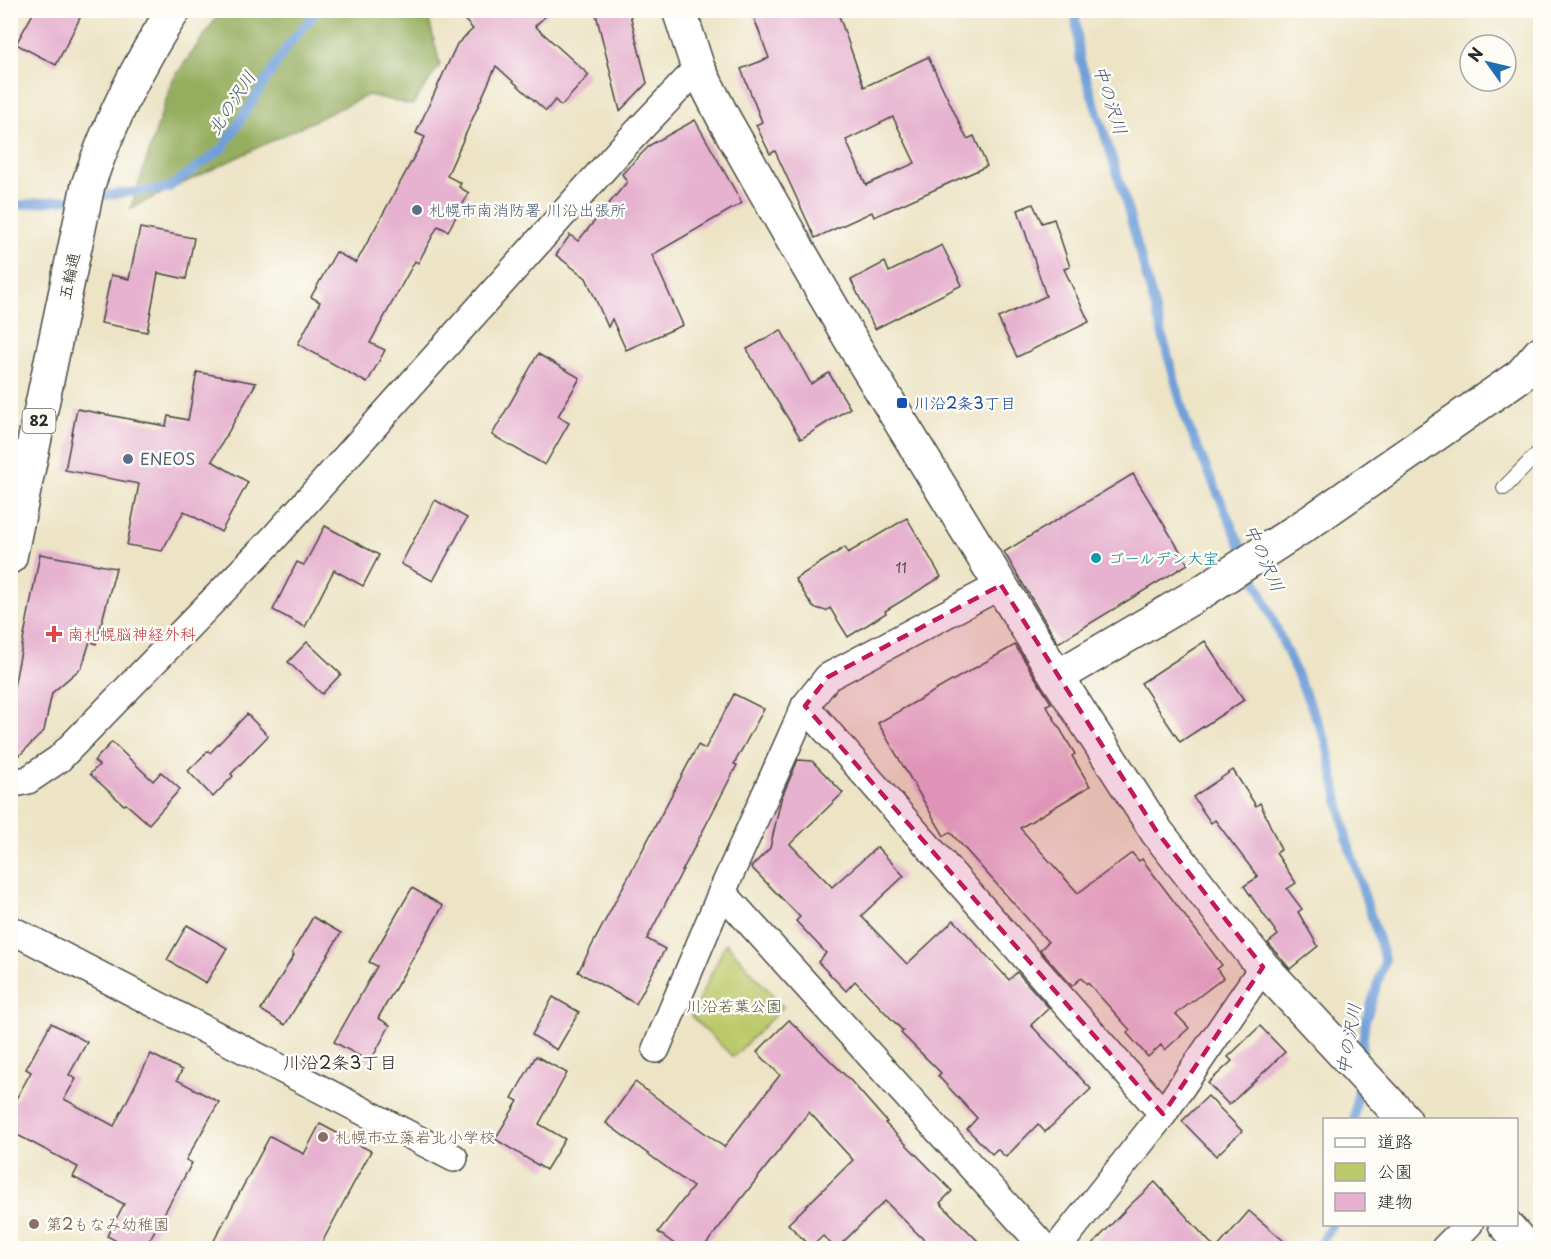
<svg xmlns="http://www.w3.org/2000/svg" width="1551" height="1259" viewBox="0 0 1551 1259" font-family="'Playpen Sans','Klee One',sans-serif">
  <rect width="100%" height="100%" fill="#fdfcf7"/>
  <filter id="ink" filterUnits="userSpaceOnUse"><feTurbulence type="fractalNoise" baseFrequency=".0167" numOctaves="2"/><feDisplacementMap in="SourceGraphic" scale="12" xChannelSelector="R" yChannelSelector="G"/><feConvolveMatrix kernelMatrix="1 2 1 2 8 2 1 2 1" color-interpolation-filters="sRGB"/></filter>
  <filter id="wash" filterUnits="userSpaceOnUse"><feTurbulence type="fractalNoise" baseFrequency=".008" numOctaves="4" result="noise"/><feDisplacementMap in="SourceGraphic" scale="24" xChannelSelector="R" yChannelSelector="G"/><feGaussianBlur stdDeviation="1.35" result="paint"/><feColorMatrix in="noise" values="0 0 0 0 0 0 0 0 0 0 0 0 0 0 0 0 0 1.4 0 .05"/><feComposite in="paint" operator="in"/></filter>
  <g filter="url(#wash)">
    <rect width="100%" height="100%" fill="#ede4c6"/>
    <!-- green -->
    <path fill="#bcc96a" stroke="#747a4a" stroke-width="1.5" d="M726 943 783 1007 733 1057 691 1016Z"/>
    <!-- forest -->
    <path fill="#95ad5e" stroke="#606c44" stroke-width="1.5" d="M222 10 427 11 440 65 412 105 368 95 131 208 172 81Z"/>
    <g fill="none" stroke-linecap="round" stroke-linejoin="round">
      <!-- stream -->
      <g stroke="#709fd9" stroke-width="9">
        <path d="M1075 10 1080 59 1123 192 1186 421 1326 741 1347 840 1385 960 1365 1023 1361 1060"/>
        <path d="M10 206 168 188 223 148 289 44 318 10"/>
        <path d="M1354 1120 1358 1083"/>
        <path d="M1319 1248 1332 1224"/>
      </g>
    </g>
    <g id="blocks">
      <!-- building -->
      <g fill="#e6b2cf" fill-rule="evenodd">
        <path d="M35 10H84L56 65 16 44Z"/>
        <path d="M455 10H552L535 26 589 75 561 106 555 100 546 111 496 66 447 176 461 183 459 187 469 193 448 231 438 226 418 263 415 261 370 343 385 350 367 383 298 344 320 302 311 297 336 252 356 263 425 137 416 133 457 44 473 29Z"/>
        <path d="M595 10H629L647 83 620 111Z"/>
        <path d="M751 10H837L864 87 928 57 967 139 974 136 987 166 874 217 872 212 815 238 775 151 770 154 756 125 762 122 741 69 769 58ZM893 117 915 163 866 185 846 140Z"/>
        <path d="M695 120 742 203 652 255 683 325 626 350 612 319 608 327 586 278 556 255 570 235 578 241 627 182 622 174 650 145Z"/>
        <path d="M1033 204 1042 223 1054 219 1070 267 1064 269 1089 322 1017 357 998 318 1046 296 1018 210Z"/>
        <path d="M140 228 194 238 186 279 158 273 147 332 101 323 111 275 129 279Z"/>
        <path d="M942 245 962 285 875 329 851 280 885 262 889 272Z"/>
        <path d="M781 330 811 384 829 373 850 408 801 439 767 385 747 349Z"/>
        <path d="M538 354 580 378 558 416 569 423 545 465 492 435Z"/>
        <path d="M197 372 256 383 212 461 248 482 221 532 184 511 162 551 127 545 139 484 65 470 77 409 166 426 168 416 188 420Z"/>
        <path d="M1133 474 1188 564 1058 643 1004 552Z"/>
        <path d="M435 500 467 518 433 581 401 564Z"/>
        <path d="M907 518 941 577 885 611 886 613 848 637 830 608 826 611 813 607 795 579 845 547 848 553Z"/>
        <path d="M325 526 379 555 363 586 334 570 305 627 273 610 297 562 304 565Z"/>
        <path d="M40 554 116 568 96 644 90 641 82 667 52 693 44 731 19 756 10 734V707Z"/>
        <path d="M1205 641 1244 700 1180 742 1141 683Z"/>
        <path d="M307 642 341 674 322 694 288 662Z"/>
        <path d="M1015 645 1051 703 1046 705 1075 754 1072 756 1090 786 1020 828 1078 893 1132 853 1139 861 1142 859 1222 965 1217 969 1223 978 1176 1014 1189 1028 1165 1050 1161 1045 1148 1057 1127 1033 1130 1030 1088 983 1087 984 1081 978 1072 986 1040 950 1048 942 950 832 944 836 878 723Z"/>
        <path d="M734 694 764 709 734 764 737 765 647 939 665 949 636 1004 578 972 698 745 705 749Z"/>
        <path d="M247 714 268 736 231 774 233 776 213 797 188 771 208 751 210 753Z"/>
        <path d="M112 742 153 781 161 772 180 789 149 824 126 804 124 805 90 774 99 765 94 761Z"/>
        <path d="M798 760 812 761 843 793 790 844 832 887 877 847 904 876 861 916 907 964 954 920 1009 980 1017 972 1049 1008 1031 1025 1091 1089 1045 1132 1038 1124 1006 1157 997 1149 992 1154 967 1129 977 1118 938 1076 941 1073 901 1033 903 1031 855 981 846 991 818 962 826 953 796 921 800 917 751 867 770 848 781 799Z"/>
        <path d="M1233 770 1256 806 1260 803 1281 850 1276 853 1296 883 1287 889 1302 909 1298 912 1318 946 1290 969 1268 943 1278 935 1244 886 1258 877 1215 820 1211 823 1193 797Z"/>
        <path d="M412 888 443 906 378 1018 390 1025 370 1062 334 1042 377 966 369 962Z"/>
        <path d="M313 917 341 933 285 1025 261 1010 294 955 292 953Z"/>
        <path d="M187 925 227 948 206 983 167 960Z"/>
        <path d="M553 997 579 1012 557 1050 532 1035Z"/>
        <path d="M789 1020 851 1081 887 1122 885 1123 952 1191 940 1203 985 1248H932L885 1201 837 1248H835L823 1236 811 1247 788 1224 853 1160 809 1112 703 1248H680L658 1232 693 1187 606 1123 635 1082 724 1147 780 1075 757 1052Z"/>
        <path d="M51 1023 87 1042 69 1075 76 1079 64 1099 114 1126 151 1054 182 1070 177 1080 219 1102 186 1160 192 1163 145 1248H130L107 1236 124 1204 73 1177 78 1167 10 1131V1110L31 1072 26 1069Z"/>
        <path d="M1260 1026 1285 1052 1229 1105 1208 1083 1232 1061 1228 1057Z"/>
        <path d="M536 1056 567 1073 539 1124 565 1139 546 1170 495 1139 518 1101 512 1098Z"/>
        <path d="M1208 1096 1242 1131 1216 1156 1182 1121Z"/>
        <path d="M320 1124 371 1151 319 1248H210L270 1136 304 1154Z"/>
        <path d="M1155 1182 1215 1248H1089L1130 1205Z"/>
        <path d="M1249 1211 1292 1248H1217Z"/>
      </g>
    </g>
  </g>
  <g filter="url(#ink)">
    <use href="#blocks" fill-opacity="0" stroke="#484742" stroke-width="1.5"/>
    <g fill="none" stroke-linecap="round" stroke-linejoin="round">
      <defs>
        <path id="lane" d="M1504 488 1540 451"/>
        <g id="street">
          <path d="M805 706 1163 1114"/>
          <path d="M10 784 28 780 59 759 273 539 622 148 698 68"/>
          <path d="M722 892 1045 1248"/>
          <path d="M10 929 454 1158"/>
          <path d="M656 1049 722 892 805 706 828 677 1001 585"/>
          <path d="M1057 1248 1163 1114 1263 967"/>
          <path d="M1445 1248 1469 1224"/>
        </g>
        <g id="secondary">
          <path d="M679 10 698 68 724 119 795 244 862 359 1057 677 1157 832 1263 967 1405 1120"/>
          <path d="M1057 677 1200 593 1313 520 1521 375 1540 353"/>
          <path d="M1505 1224 1526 1248"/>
        </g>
        <path id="primary" d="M10 557 88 185C109 124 138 64 174 10"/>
      </defs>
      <!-- lane casing -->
      <use href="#lane" stroke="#484742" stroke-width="16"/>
      <!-- street casing -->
      <use href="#street" stroke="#484742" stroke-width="30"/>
      <!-- secondary casing -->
      <use href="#secondary" stroke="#484742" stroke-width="36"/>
      <!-- primary casing -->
      <use href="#primary" stroke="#484742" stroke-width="36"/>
      <!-- lane -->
      <use href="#lane" stroke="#fff" stroke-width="14"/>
      <!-- street -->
      <use href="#street" stroke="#fff" stroke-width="27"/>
      <!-- secondary -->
      <use href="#secondary" stroke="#fff" stroke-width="33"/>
      <!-- primary -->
      <use href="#primary" stroke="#fff" stroke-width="33"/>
    </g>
  </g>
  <!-- marked area -->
  <path fill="#c2185b" fill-opacity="0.2" stroke="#c2185b" stroke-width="4.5" stroke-dasharray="12 8" stroke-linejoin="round" d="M1001 585 1157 832 1263 967 1163 1114 805 706 828 677Z"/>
  <!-- markers -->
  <g fill="#5c6f8a" stroke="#fdfcf7" stroke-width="2">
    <circle cx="417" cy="210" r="6"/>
    <circle cx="128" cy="459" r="6"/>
  </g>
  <rect fill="#1a4fb4" stroke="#fdfcf7" stroke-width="2" x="896" y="397" width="12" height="12" rx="3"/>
  <circle fill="#0f9aa8" stroke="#fdfcf7" stroke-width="2" cx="1096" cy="558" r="6"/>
  <path fill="#e0444e" stroke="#fdfcf7" stroke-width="2" d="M51 625h6v6h6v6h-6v6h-6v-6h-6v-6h6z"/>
  <g fill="#8d6e63" stroke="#fdfcf7" stroke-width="2">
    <circle cx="323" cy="1137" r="6"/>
    <circle cx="34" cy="1224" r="6"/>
  </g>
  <g text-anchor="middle" stroke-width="5" stroke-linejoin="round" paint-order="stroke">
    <!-- number labels -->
    <g font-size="14" fill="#5a4d54">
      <text x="901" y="573">11</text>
    </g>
    <!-- shield labels -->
    <rect fill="#fdfcf7" stroke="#6a6a68" stroke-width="1.5" x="22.5" y="409" width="33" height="24" rx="4.5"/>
    <g font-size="15" font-weight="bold" fill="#2b2b2b">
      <text x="39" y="426">82</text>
    </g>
    <!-- service labels -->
    <g font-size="16" fill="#4e5e75" stroke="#fdfcf7" text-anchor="start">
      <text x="429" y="216">札幌市南消防署 川沿出張所</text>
      <text x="140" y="465">ENEOS</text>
    </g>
    <!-- street labels -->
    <g font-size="16" fill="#2b2b2b" stroke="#fdfcf7">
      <text transform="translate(69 276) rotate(-78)" y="6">五輪通</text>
    </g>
    <!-- transit labels -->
    <g font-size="16" fill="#164399" stroke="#fdfcf7" text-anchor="start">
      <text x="914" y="409">川沿2条3丁目</text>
    </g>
    <!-- culture labels -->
    <g font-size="16" fill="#0d838f" stroke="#fdfcf7" text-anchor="start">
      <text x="1108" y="564">ゴールデン大宝</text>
    </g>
    <!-- health labels -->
    <g font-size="16" fill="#be3a42" stroke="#fdfcf7" text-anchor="start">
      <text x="68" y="640">南札幌脳神経外科</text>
    </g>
    <!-- park labels -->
    <g font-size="16" fill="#565a3e" stroke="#fdfcf7">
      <text x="734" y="1012">川沿若葉公園</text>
    </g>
    <!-- education labels -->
    <g font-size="16" fill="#785e54" stroke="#fdfcf7" text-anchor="start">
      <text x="335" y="1143">札幌市立藻岩北小学校</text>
      <text x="46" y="1230">第2もなみ幼稚園</text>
    </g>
    <!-- water labels -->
    <g font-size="18" font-style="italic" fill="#475971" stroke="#fdfcf7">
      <text transform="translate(1110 100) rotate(72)" y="6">中の沢川</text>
      <text transform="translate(232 103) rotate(-57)" y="6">北の沢川</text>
      <text transform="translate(1264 558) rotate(66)" y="6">中の沢川</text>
      <text transform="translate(1349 1039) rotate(-80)" y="6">中の沢川</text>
    </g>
    <!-- neighbourhood labels -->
    <g font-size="18" fill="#2b2b2b" stroke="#fdfcf7">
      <text x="340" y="1069">川沿2条3丁目</text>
    </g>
  </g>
  <!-- margin -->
  <rect width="1551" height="1259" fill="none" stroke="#fdfcf7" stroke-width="36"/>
  <!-- legend -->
  <rect x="1323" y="1118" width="195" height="108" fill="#fdfcf7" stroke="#a9a8a5" stroke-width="1.5"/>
  <rect x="1335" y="1138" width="30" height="9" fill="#ffffff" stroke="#a9a8a5" stroke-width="1.5"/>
  <text x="1377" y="1148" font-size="18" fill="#2b2b2b">道路</text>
  <rect x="1335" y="1163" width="30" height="18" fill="#bcc96a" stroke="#a9a8a5" stroke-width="1.5"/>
  <text x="1377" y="1178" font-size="18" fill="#2b2b2b">公園</text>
  <rect x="1335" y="1193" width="30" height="18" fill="#e6b2cf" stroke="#a9a8a5" stroke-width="1.5"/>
  <text x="1377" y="1208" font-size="18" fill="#2b2b2b">建物</text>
  <!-- north arrow -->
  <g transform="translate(1488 63) rotate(304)"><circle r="28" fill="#fdfcf7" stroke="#a9a8a5" stroke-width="1.5"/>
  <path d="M0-4.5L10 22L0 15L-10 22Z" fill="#1f6fb2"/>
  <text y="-9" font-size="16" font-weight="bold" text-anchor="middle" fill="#2b2b2b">N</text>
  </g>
</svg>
